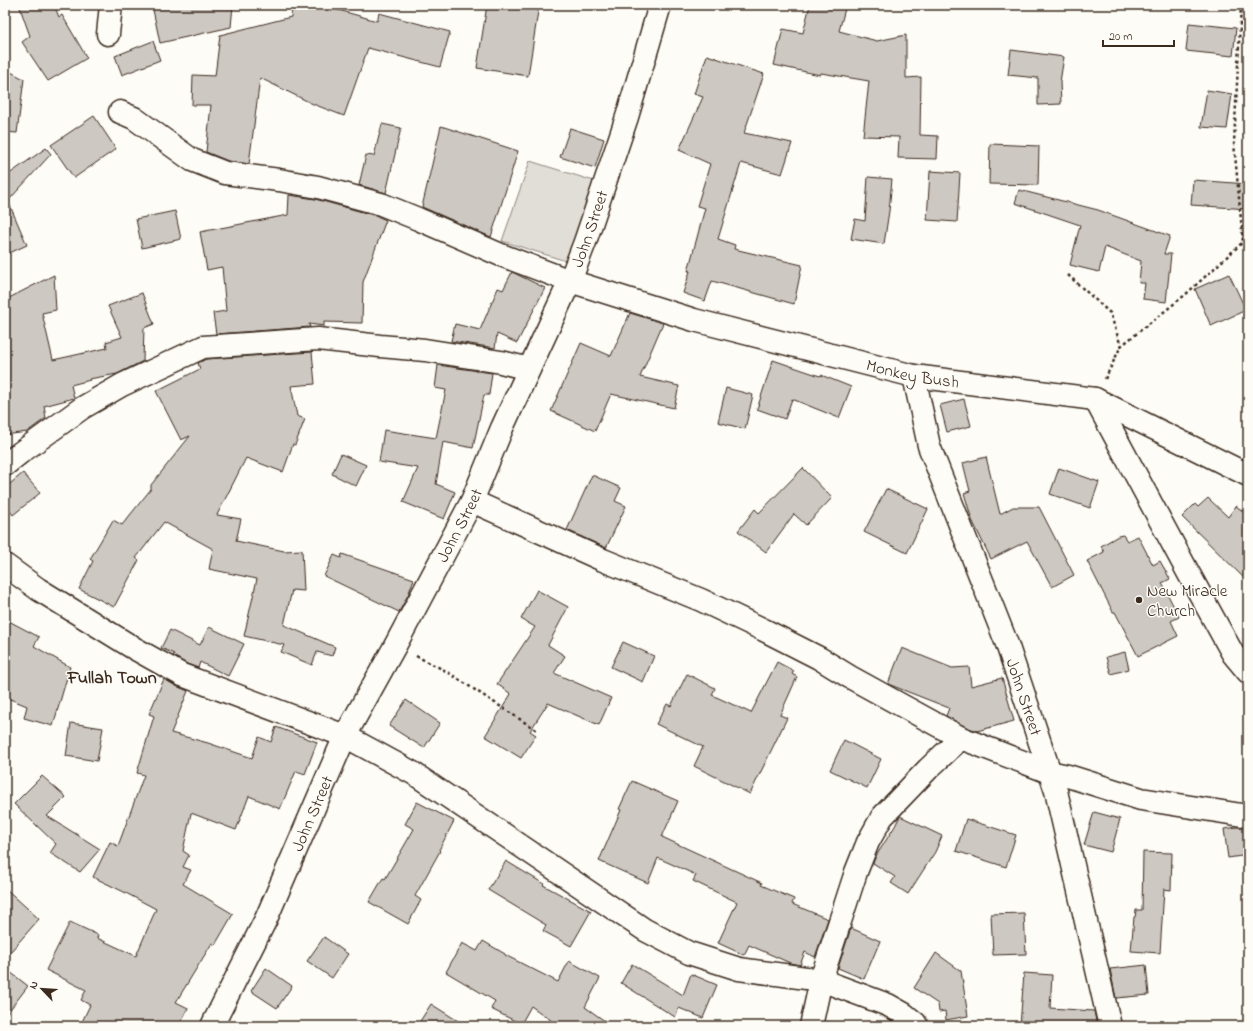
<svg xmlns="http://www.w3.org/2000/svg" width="1253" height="1031" viewBox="0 0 1253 1031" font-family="'Indie Flower',sans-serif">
  <rect width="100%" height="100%" fill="#fdfcf7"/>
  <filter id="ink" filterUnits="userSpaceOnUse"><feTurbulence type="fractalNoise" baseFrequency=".025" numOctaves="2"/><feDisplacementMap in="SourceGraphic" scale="8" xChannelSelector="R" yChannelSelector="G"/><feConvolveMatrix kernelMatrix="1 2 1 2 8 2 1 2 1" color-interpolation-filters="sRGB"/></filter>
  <g filter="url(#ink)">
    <!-- green -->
    <path fill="#e1ded7" stroke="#8e847a" d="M530 161 597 182 566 261 502 241Z"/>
    <!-- building -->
    <g fill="#cdc8c2" stroke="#3b2a1e">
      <path d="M19 5H54L59 17 62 15 87 58 48 81 22 42 30 36Z"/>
      <path d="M152 5H233L231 27 160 43Z"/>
      <path d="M292 5H321L377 21 379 13 450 32 440 67 368 48 344 116 313 104 260 78 249 164 228 161 206 152 211 105H192L193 75 215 76 220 35 291 17Z"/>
      <path d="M487 5H539L528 76 477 68Z"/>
      <path d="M810 5H846L839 31 877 41 906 35V78L921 77 920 135 938 136 937 159 898 158 899 137 863 136 869 81 821 73 820 75 774 65 783 29 803 33Z"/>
      <path d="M1189 23 1236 28 1233 56 1186 51Z"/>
      <path d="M153 41 160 60 122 75 115 56Z"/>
      <path d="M1011 50 1064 57 1060 82 1061 104 1038 105V78L1008 75Z"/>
      <path d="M707 55 764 74 744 133 792 143 782 174 741 163 718 239 735 245 734 249 802 265 794 304 712 281 705 301 683 293 690 271H688L705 208 697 206 710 164 679 150 703 97 694 94Z"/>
      <path d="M5 69 24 79 17 133 5 132Z"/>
      <path d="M1207 90 1232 94 1227 129 1201 127Z"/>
      <path d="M94 116 116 149 74 178 51 145Z"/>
      <path d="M382 124 401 128 386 193 359 185 366 155 374 156Z"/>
      <path d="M441 126 518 151 491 237 422 207Z"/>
      <path d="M570 128 604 139 595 168 560 157Z"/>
      <path d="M990 144 1039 146 1038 185 989 184Z"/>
      <path d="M46 148 51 154 8 201 27 245 5 255V177Z"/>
      <path d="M930 171 960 173 957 222 927 220Z"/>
      <path d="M868 177 892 179 889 211 884 244 851 239 855 219 865 221Z"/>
      <path d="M1193 180 1248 184V209L1191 205Z"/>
      <path d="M1019 190 1098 210 1170 236 1164 254H1171L1166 302 1143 299 1145 283H1139L1141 261 1105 247 1099 272 1070 265 1080 225 1015 203Z"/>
      <path d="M289 195 315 199 377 216 386 220 363 282 362 323 324 322V326L309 324 310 327 216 334 213 313 226 311 222 267 207 270 200 232 288 215Z"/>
      <path d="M175 211 181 239 142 248 136 219Z"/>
      <path d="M512 272 545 288 517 343 497 334 495 348 451 341 455 324 480 330 498 288 503 290Z"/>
      <path d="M1229 274 1246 310 1211 326 1195 289Z"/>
      <path d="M54 275 56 310 42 313 53 360 107 348 106 342 122 337 108 306 142 293 154 324 144 328 143 361 117 374 89 379 90 380 71 385 74 398 44 406 46 418 27 432 5 435V300Z"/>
      <path d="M630 313 663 323 640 377 679 386 674 408 611 394 595 431 551 411 581 343 611 356Z"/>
      <path d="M312 352 315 384 291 386 297 416 305 419 295 445 293 444 283 472 246 458 217 515 241 519 236 541 284 551 302 550 304 591 292 590 284 625 335 647 332 656 317 652 312 665 281 652 284 645 244 636 257 579 209 569 213 549 164 522 136 558 139 560 114 607 79 589 93 561 90 559 113 520 122 525 151 489V485L190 436 181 440 156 391 200 369 198 363 206 359Z"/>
      <path d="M773 360 820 376 821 375 851 387 839 418 792 399 785 419 757 409Z"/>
      <path d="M438 365 492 373 489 395H484L473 448 443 442 436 484 455 492 444 519 403 502 418 468 379 462 384 430 436 438 446 390 435 388Z"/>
      <path d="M726 388 753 395 745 429 718 422Z"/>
      <path d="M964 399 971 426 947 432 940 405Z"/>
      <path d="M341 454 366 465 356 486 332 474Z"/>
      <path d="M986 457 1000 514 1013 507H1039L1074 575 1052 587 1027 541 991 559 972 520 964 493 970 491 963 463Z"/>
      <path d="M803 468 832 498 806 525 794 514 766 552 738 531 755 509 759 513Z"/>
      <path d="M1059 468 1099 482 1090 508 1050 494Z"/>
      <path d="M23 473 40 493 13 515 5 505V488Z"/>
      <path d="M592 475 621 488 615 501 626 506 606 548 567 530Z"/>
      <path d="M886 489 928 509 907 553 864 532Z"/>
      <path d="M1208 498 1228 517 1236 506 1248 515V582L1182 517 1195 504 1198 507Z"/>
      <path d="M1123 535 1127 541 1138 536 1153 565 1160 561 1170 579 1162 583 1179 617 1171 621 1178 636 1138 656 1115 612H1113L1087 561 1104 552 1101 546 1118 536Z"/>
      <path d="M342 554 414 579 408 595 399 612 324 576 334 555 341 558Z"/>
      <path d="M537 590 568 607 548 645 565 656 554 673 611 698 599 725 548 703 530 731 536 735 521 758 485 736 511 694 497 684 535 627 521 619Z"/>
      <path d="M5 619 39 637 34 646 70 667 53 726 24 718 27 706 5 697Z"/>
      <path d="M209 627 244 644 228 676 200 662 198 668 187 664 173 656 174 654 161 648 170 630 200 645Z"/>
      <path d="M623 642 654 656 643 682 611 667Z"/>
      <path d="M902 648 952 668 969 667 971 686 1002 678 1014 721 977 731 966 727 946 716 949 708 888 684Z"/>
      <path d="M1125 652 1129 669 1111 674 1106 657Z"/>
      <path d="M777 662 794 671 792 674 797 677 780 715 787 718 750 794 694 766 703 747 656 724 667 704 671 706 687 674 715 688 712 695 751 713Z"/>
      <path d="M164 679 176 686 188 691 171 733 208 743 252 758 259 737 271 742 276 727 317 742 305 774 296 771 280 809 249 796 236 830 191 813 183 851 189 855 183 867 191 870 183 884 233 914 215 945 212 943 176 1002 188 1008 179 1026H80L90 1005 81 1000 86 990 46 970 70 922 98 935 97 938 136 956 156 909 124 892 93 877 110 842 118 846 144 775 137 773 154 716 149 714Z"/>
      <path d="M406 700 440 723 424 748 389 726Z"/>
      <path d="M71 723 103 728 97 761 66 756Z"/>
      <path d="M844 740 881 759 867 788 830 770Z"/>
      <path d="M42 776 66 797 47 816 100 849 80 872 50 853 56 844 14 804Z"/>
      <path d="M632 781 678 801 662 837 762 883 761 885 794 899 792 904 828 919 815 957 805 952 800 965 790 963 749 945 744 955 718 943 737 902 693 881 696 875 658 858 648 883 599 861 621 810 619 809Z"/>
      <path d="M417 802 454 821 439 850 440 851 415 896 421 900 408 924 369 902 383 878 385 879 414 829 405 824Z"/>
      <path d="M1094 812 1120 819 1111 852 1084 845Z"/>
      <path d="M900 816 942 836 935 852 908 894 891 883 895 877 873 863 876 856 895 826Z"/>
      <path d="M966 819 1016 835 1006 867 956 851Z"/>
      <path d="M1237 827 1248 828V855L1228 858 1224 829Z"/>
      <path d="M1143 852 1172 853 1171 890 1164 889 1160 953 1131 951 1134 917H1135L1136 910H1142Z"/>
      <path d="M506 861 544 884 543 885 591 911 571 946 543 931 546 925 488 890Z"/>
      <path d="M5 888 39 919 5 958Z"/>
      <path d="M1024 913 1026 954 993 955 991 914Z"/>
      <path d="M851 928 880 941 864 979 838 968Z"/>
      <path d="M324 937 348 954 332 978 307 961Z"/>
      <path d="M483 941 505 954V955L558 982 569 961 600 978 585 1007 612 1026H559L531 1006 521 1024 491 1009 495 1001 446 972 462 943 477 951Z"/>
      <path d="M936 953 961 971 968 1016 946 1020 945 1011 939 1012 938 1004 914 988Z"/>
      <path d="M632 964 683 995 691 974 717 985 703 1018 679 1008 675 1017 621 983Z"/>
      <path d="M1146 965 1149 995 1116 998 1110 969Z"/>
      <path d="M5 968 28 986 5 1016Z"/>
      <path d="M266 968 292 986 277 1008 251 991Z"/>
      <path d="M1024 973 1052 975 1050 1008 1094 1011 1097 1026H1020Z"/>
      <path d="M431 1004 466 1026H417Z"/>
    </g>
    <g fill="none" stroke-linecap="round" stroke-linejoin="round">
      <defs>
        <g id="minor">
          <path d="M108 34 111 5"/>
          <path id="s1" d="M120 112 134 118 192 160 225 173 279 180 318 187 381 204 418 219 501 255 570 281 694 320 914 376 1095 399 1248 475"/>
          <path id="s2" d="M914 376 929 446 1007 644 1056 791 1110 1026"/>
          <path d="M1095 399 1189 574 1233 654 1248 672"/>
          <path d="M5 465 20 453 82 408 122 385 203 347 318 339 380 346 425 350 501 362 529 369"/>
          <path d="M472 501 603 560 701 600 764 630 819 658 850 677 961 738 1049 772 1068 776 1141 799 1248 816"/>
          <path d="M5 565 38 589 132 647 182 675 345 736 413 773 645 930 689 953 739 969 821 980 888 1005 904 1014 915 1023 917 1026"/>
          <path id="s3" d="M212 1026 266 919 345 736 395 646 472 501 502 428 570 281 585 242 627 117 660 5"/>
          <path d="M811 1026 821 980 856 872 868 842 882 817 928 769 961 738"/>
        </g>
      </defs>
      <!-- minor casing -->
      <use href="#minor" stroke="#3b2a1e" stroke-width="25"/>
      <!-- path -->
      <g stroke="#3b2a1e" stroke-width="2.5" stroke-dasharray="3 3" stroke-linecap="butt">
        <path d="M1068 275 1110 313 1121 346"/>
        <path d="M1105 379 1121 346 1185 295 1243 242 1234 143 1241 5"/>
        <path d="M416 656 446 671 538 731"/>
      </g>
      <!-- minor -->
      <use href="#minor" stroke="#fdfcf7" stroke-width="22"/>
    </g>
  </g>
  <!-- markers -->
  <circle fill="#3b2a1e" stroke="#fdfcf7" stroke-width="1.5" cx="1139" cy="600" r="4"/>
  <g text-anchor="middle" stroke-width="3" stroke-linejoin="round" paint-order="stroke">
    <!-- street labels -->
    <g font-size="17" fill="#3b2a1e" stroke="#fdfcf7">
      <text dy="6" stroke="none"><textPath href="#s3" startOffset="883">John Street</textPath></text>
      <text dy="6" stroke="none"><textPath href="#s1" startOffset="841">Monkey Bush</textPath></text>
      <text dy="6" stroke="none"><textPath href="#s3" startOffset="559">John Street</textPath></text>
      <text dy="6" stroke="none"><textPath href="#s2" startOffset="340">John Street</textPath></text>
      <text dy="6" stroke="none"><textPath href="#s3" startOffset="235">John Street</textPath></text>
    </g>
    <!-- poi labels -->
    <g font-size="17" fill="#3b2a1e" stroke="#fdfcf7" text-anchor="start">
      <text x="1147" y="596">New Miracle<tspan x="1147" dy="20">Church</tspan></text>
    </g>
    <!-- neighbourhood labels -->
    <g font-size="18" font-weight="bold" fill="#3b2a1e" stroke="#fdfcf7">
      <text x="112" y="683">Fullah Town</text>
    </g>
  </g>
  <!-- margin -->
  <rect width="1253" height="1031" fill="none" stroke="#fdfcf7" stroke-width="20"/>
  <rect x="10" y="10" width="1233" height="1011" fill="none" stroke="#3b2a1e" stroke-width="1.5" filter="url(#ink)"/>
  <!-- north arrow -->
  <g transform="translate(42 989) rotate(295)" stroke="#fdfcf7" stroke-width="3" paint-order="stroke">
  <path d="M0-3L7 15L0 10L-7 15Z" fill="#3b2a1e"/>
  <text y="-6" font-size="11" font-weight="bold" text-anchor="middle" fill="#3b2a1e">N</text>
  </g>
  <!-- scale -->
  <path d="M1103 40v6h71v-6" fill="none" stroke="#3b2a1e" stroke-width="2"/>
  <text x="1109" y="40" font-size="12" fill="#3b2a1e" stroke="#fdfcf7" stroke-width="3" paint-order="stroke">20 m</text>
</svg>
